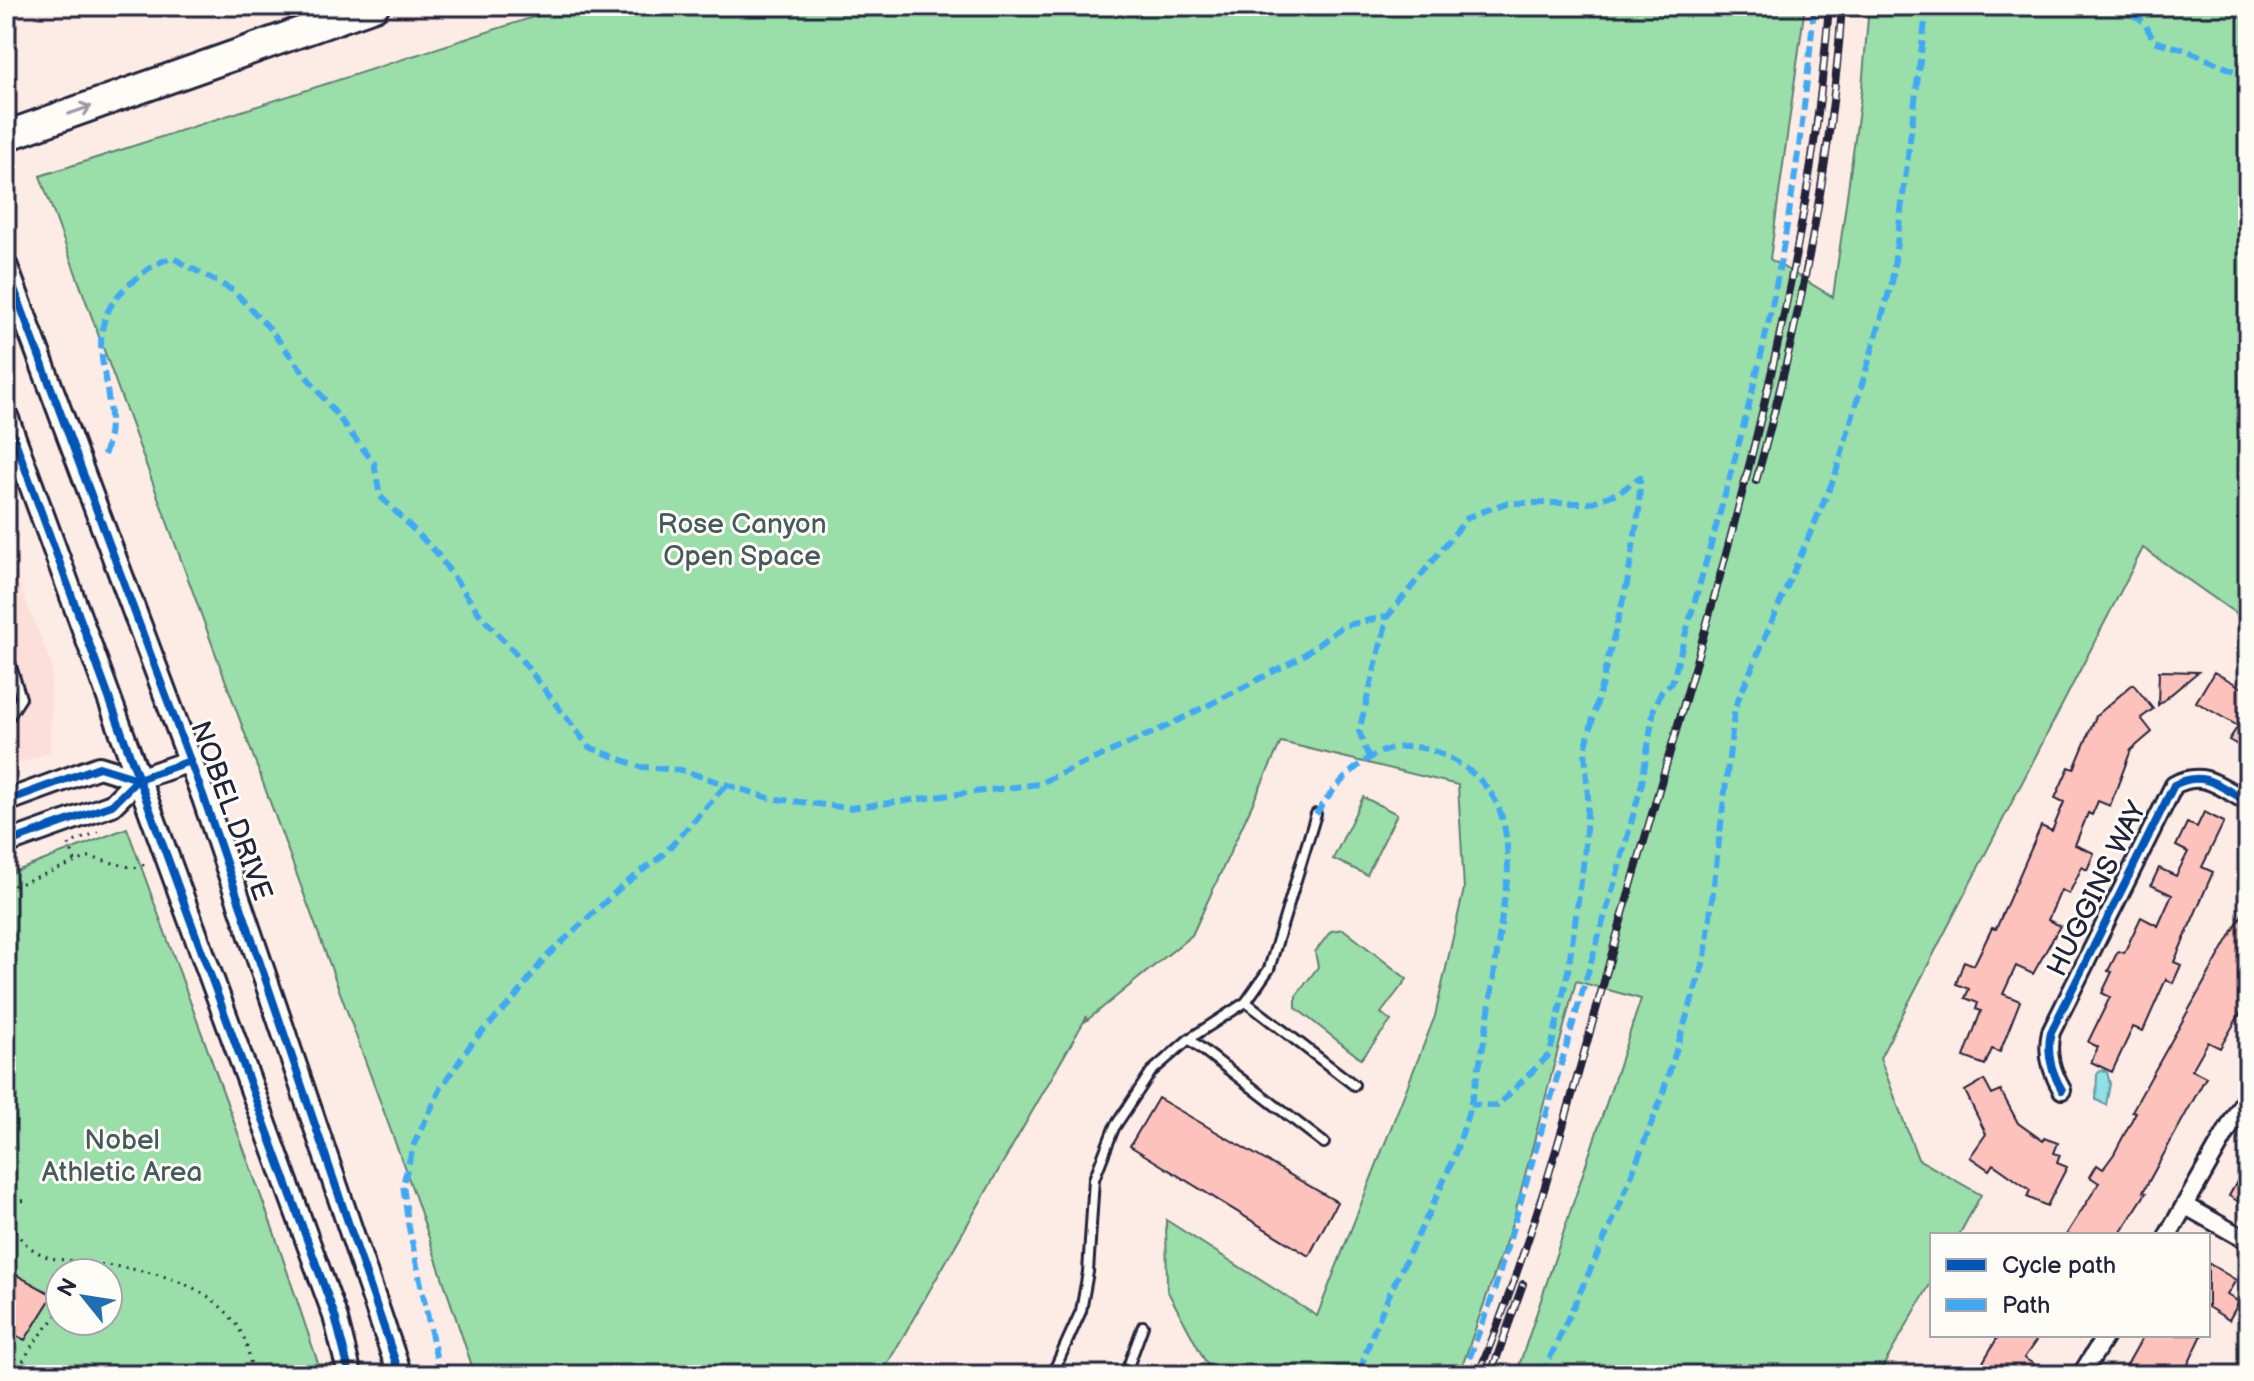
<svg xmlns="http://www.w3.org/2000/svg" width="2254" height="1381" font-family="'Balsamiq Sans',sans-serif">
	<style>
		.built { fill: #fddfd9 }
		.green { fill: #9adeaa; stroke: #5e8072; stroke-width: 2; fill-rule: evenodd }
		.water { fill: #8fe1e6; stroke: #6395a2; stroke-width: 2 }
		.building { fill: #fec2bc; stroke: #22223b; stroke-width: 2 }
		.lines { fill: none; stroke-linecap: round; stroke-linejoin: round }
		.service-casing { stroke: #22223b; stroke-width: 14 }
		.minor-casing { stroke: #22223b; stroke-width: 22 }
		.tertiary-casing { stroke: #22223b; stroke-width: 26 }
		.secondary-casing { stroke: #22223b; stroke-width: 28 }
		.motorway-casing { stroke: #22223b; stroke-width: 34 }
		.path { stroke: #22223b; stroke-width: 3; stroke-dasharray: 2 6; stroke-linecap: butt }
		.service { stroke: #fdfcf7; stroke-width: 8 }
		.minor { stroke: #fdfcf7; stroke-width: 16 }
		.tertiary { stroke: #fdfcf7; stroke-width: 20 }
		.secondary { stroke: #fdfcf7; stroke-width: 22 }
		.motorway { stroke: #fdfcf7; stroke-width: 28 }
		.rail-casing { stroke: #22223b; stroke-width: 8 }
		.rail { stroke: #fdfcf7; stroke-width: 5; stroke-dasharray: 15; stroke-linecap: butt }
		.quiet { stroke: #3fa9f5; stroke-width: 6; stroke-dasharray: 12 6; stroke-linecap: butt }
		.cycleway-casing { stroke: #fdfcf7; stroke-width: 13 }
		.cycleway { stroke: #0057b8; stroke-width: 8 }
		.oneway { stroke: #9a9aa2 }
		.labels { text-anchor: middle; dominant-baseline: central; stroke-width: 6; stroke-linejoin: round; paint-order: stroke }
		.park-label { font-size: 28px; fill: #465a5c; stroke: #fdfcf7 }
		.street-label { font-size: 28px; fill: #22223b; stroke: #fdfcf7 }
	</style>
	<rect width="100%" height="100%" fill="#fdebe5"/>
	<filter id="ink" filterUnits="userSpaceOnUse"><feTurbulence type="fractalNoise" baseFrequency=".0125" numOctaves="2"/><feDisplacementMap in="SourceGraphic" scale="16" xChannelSelector="R" yChannelSelector="G"/><feConvolveMatrix kernelMatrix="1 2 1 2 8 2 1 2 1" color-interpolation-filters="sRGB"/></filter>
	<g filter="url(#ink)">
		<path class="built" d="M6 551 52 666 50 752 6 768Z"/>
		<path class="green" d="M568 6H1805L1770 259 1833 297 1862 88 1869 6H2248V622L2143 548 1880 1058 1918 1159 1981 1195 1959 1235H1932V1281L1878 1375H1516L1641 999 1576 981 1513 1221 1459 1375 1211 1372 1167 1290 1166 1220 1317 1316 1435 1016 1464 889 1458 785 1281 742 1192 935 1086 1021 1087 1016 881 1375H475L416 1199 40 176Z
			M1363 797 1397 814 1367 875 1333 859Z
			M127 828 274 1232 322 1375H6V875ZM60 1273H108V1321H60Z
			M1343 929 1407 979 1381 1013 1391 1021 1361 1059 1296 1008V996L1318 967 1315 952 1331 931Z"/>
		<path class="water" d="M2101 1070 2107 1072 2110 1084 2106 1105 2096 1100 2097 1074Z"/>
		<path class="building" d="M2159 671 2198 672 2158 705Z
			M2214 672 2248 691V751L2229 740 2238 726 2196 702Z
			M2133 684 2153 709 2141 718 2152 732 2131 750 2110 806 2098 801 2092 815 2088 813 2075 845 2094 853 2087 870 2082 867 2069 894 2061 890 2048 920 2060 926 2033 974 2016 966 2003 994 2020 1001 2000 1052 1992 1049 1985 1065 1964 1057 1981 1011 1976 1009 1978 1003 1965 998 1969 989 1956 984 1964 961 1974 965 1992 928 1996 929 2041 826 2052 831 2064 802 2055 798 2069 767 2074 769 2096 716Z
			M2204 812 2224 822 2202 867 2213 872 2174 962 2181 965 2173 983 2166 979 2143 1031 2133 1027 2112 1072 2091 1062 2098 1047 2088 1042 2110 997 2102 993 2112 972 2108 971 2118 951 2124 953 2141 917 2158 926 2172 895 2151 885 2159 868 2176 876 2188 852 2176 846 2187 823 2197 827Z
			M2248 904V1000L2220 1048 2208 1042 2192 1070 2206 1077 2143 1192 2146 1193 2119 1235H2066L2099 1183 2090 1177 2097 1165 2103 1169 2114 1154 2136 1112 2132 1111Z
			M1984 1080 1992 1095 2001 1091 2018 1123 2043 1141 2044 1138 2058 1143 2054 1153 2060 1155 2057 1163 2067 1167 2047 1206 2027 1197 2030 1190 1993 1164 1989 1170 1970 1157 1986 1134 1965 1091Z
			M1158 1098 1337 1202 1309 1256 1130 1146Z
			M2248 1162V1207L2229 1196Z
			M2208 1263 2236 1280 2227 1295 2239 1302 2229 1320 2208 1307Z
			M6 1269 53 1295 25 1340 6 1331Z
			M1999 1335H2040L2024 1358 2037 1366 2031 1375H2005L1983 1362Z
			M2144 1335H2202L2183 1375H2121Z"/>
		<g class="lines">
			<g class="service-casing">
				<path id="service" d="M6 650 21 698 6 721
					M1246 1002 1354 1085
					M1189 1039 1324 1143
					M1052 1375 1081 1311 1088 1272 1094 1179 1114 1128 1151 1072 1189 1039 1246 1002 1269 969 1316 814
					M1125 1375 1143 1326"/>
			</g>
			<g class="minor-casing">
				<path id="minor" d="M2062 1090C2051 1071 2046 1053 2051 1032L2174 785C2205 769 2220 787 2248 802
					M2186 1206 2248 1241
					M2168 1235 2248 1094
					M2081 1375 2106 1335"/>
			</g>
			<g class="tertiary-casing">
				<path id="tertiary" d="M6 801 99 767 138 779
					M6 843 112 805 138 779 190 761"/>
			</g>
			<g class="secondary-casing">
				<path id="secondary" d="M6 267 204 798 400 1375
					M6 416 335 1316 350 1375"/>
			</g>
			<g class="motorway-casing">
				<path id="motorway" d="M6 136 374 6"/>
			</g>
			<path class="path" d="M75 861 69 844 98 832
				M6 889 89 857 134 868 149 863
				M6 1202 30 1200
				M6 1209C14 1234 24 1248 50 1258 117 1268 209 1267 244 1338 249 1349 250 1364 253 1375
				M73 1273 74 1262
				M6 1366 16 1371
				M15 1375 33 1344 60 1312"/>
			<use href="#service" class="service"/>
			<use href="#minor" class="minor"/>
			<use href="#tertiary" class="tertiary"/>
			<use href="#secondary" class="secondary"/>
			<use href="#motorway" class="motorway"/>
			<g class="rail-casing">
				<path id="rail" d="M1756 481C1799 326 1831 167 1842 6
					M1492 1371 1523 1284
					M1478 1375C1545 1213 1586 1040 1635 872 1717 589 1807 302 1829 6"/>
			</g>
			<use href="#rail" class="rail"/>
			<path class="quiet" d="M2117 6 2144 22 2154 41 2186 50 2248 77
				M104 455C128 392 68 335 131 283 145 271 155 262 173 258L234 291 269 328 374 463 380 496 436 552 481 616 520 658 589 747 641 767 681 770 769 798 849 808 1038 784 1161 729 1242 688 1301 657 1343 626 1388 616
				M1369 758 1359 731 1388 616 1468 517 1506 503H1590L1620 492 1640 477 1639 510 1627 584 1585 750 1588 798 1584 860 1568 971 1550 1054 1497 1106 1471 1104
				M1316 814C1349 765 1392 725 1453 760 1501 787 1508 822 1508 874 1494 964 1487 1066 1456 1151 1427 1227 1381 1296 1359 1375
				M440 1375 408 1223 403 1184 414 1144 441 1088 474 1040 513 1000 545 958 621 887 663 855 727 784
				M1463 1375 1493 1295 1617 874 1642 783 1654 708 1662 691 1672 683C1700 580 1732 476 1757 372 1786 252 1804 129 1814 6
				M1542 1375 1619 1207 1661 1099 1705 958 1735 707 1835 476 1892 282 1927 6"/>
			<g class="cycleway-casing">
				<path id="cycleway" d="M6 267 204 798 400 1375
					M6 416 335 1316 350 1375
					M6 801 99 767 138 779
					M6 843 112 805 138 779 190 761
					M2062 1090C2051 1071 2046 1053 2051 1032L2174 785C2205 769 2220 787 2248 802"/>
			</g>
			<use href="#cycleway" class="cycleway"/>
		</g>
		<defs><path id="oneway-shaft" d="M-6 0H5M1.5-3L5.5 0L1.5 3" fill="none" stroke-width="1.6" stroke-linecap="round" stroke-linejoin="round" transform="scale(2)"/></defs>
		<use class="oneway" href="#oneway-shaft" transform="translate(80 110) rotate(-19)"/>
	</g>
	<g class="labels">
		<g class="park-label">
			<text x="742" y="524">Rose Canyon<tspan x="742" dy="32">Open Space</tspan></text>
			<text x="122" y="1140">Nobel<tspan x="122" dy="32">Athletic Area</tspan></text>
		</g>
		<g class="street-label">
			<text transform="translate(231 811) rotate(70)">NOBEL DRIVE</text>
			<text transform="translate(2097 889) rotate(-64)">HUGGINS WAY</text>
		</g>
	</g>
	<rect width="2254" height="1381" fill="none" stroke="#fdfcf7" stroke-width="32"/>
	<rect x="16" y="16" width="2222" height="1349" fill="none" stroke="#22223b" stroke-width="3" filter="url(#ink)"/>
	<rect x="1930" y="1233" width="280" height="104" fill="#fdfcf7" stroke="#a5a5ac" stroke-width="2"/>
	<rect x="1946" y="1259" width="40" height="12" fill="#0057b8" stroke="#a5a5ac" stroke-width="2"/>
	<text x="2002" y="1273" font-size="24" fill="#22223b">Cycle path</text>
	<rect x="1946" y="1299" width="40" height="12" fill="#3fa9f5" stroke="#a5a5ac" stroke-width="2"/>
	<text x="2002" y="1313" font-size="24" fill="#22223b">Path</text>
	<g transform="translate(84 1297) rotate(300)"><circle r="38" fill="#fdfcf7" stroke="#a5a5ac" stroke-width="2"/>
	<path d="M0-6L14 30L0 20L-14 30Z" fill="#1f6fb2"/>
	<text y="-12" font-size="22" font-weight="bold" text-anchor="middle" fill="#22223b">N</text>
	</g>
</svg>
